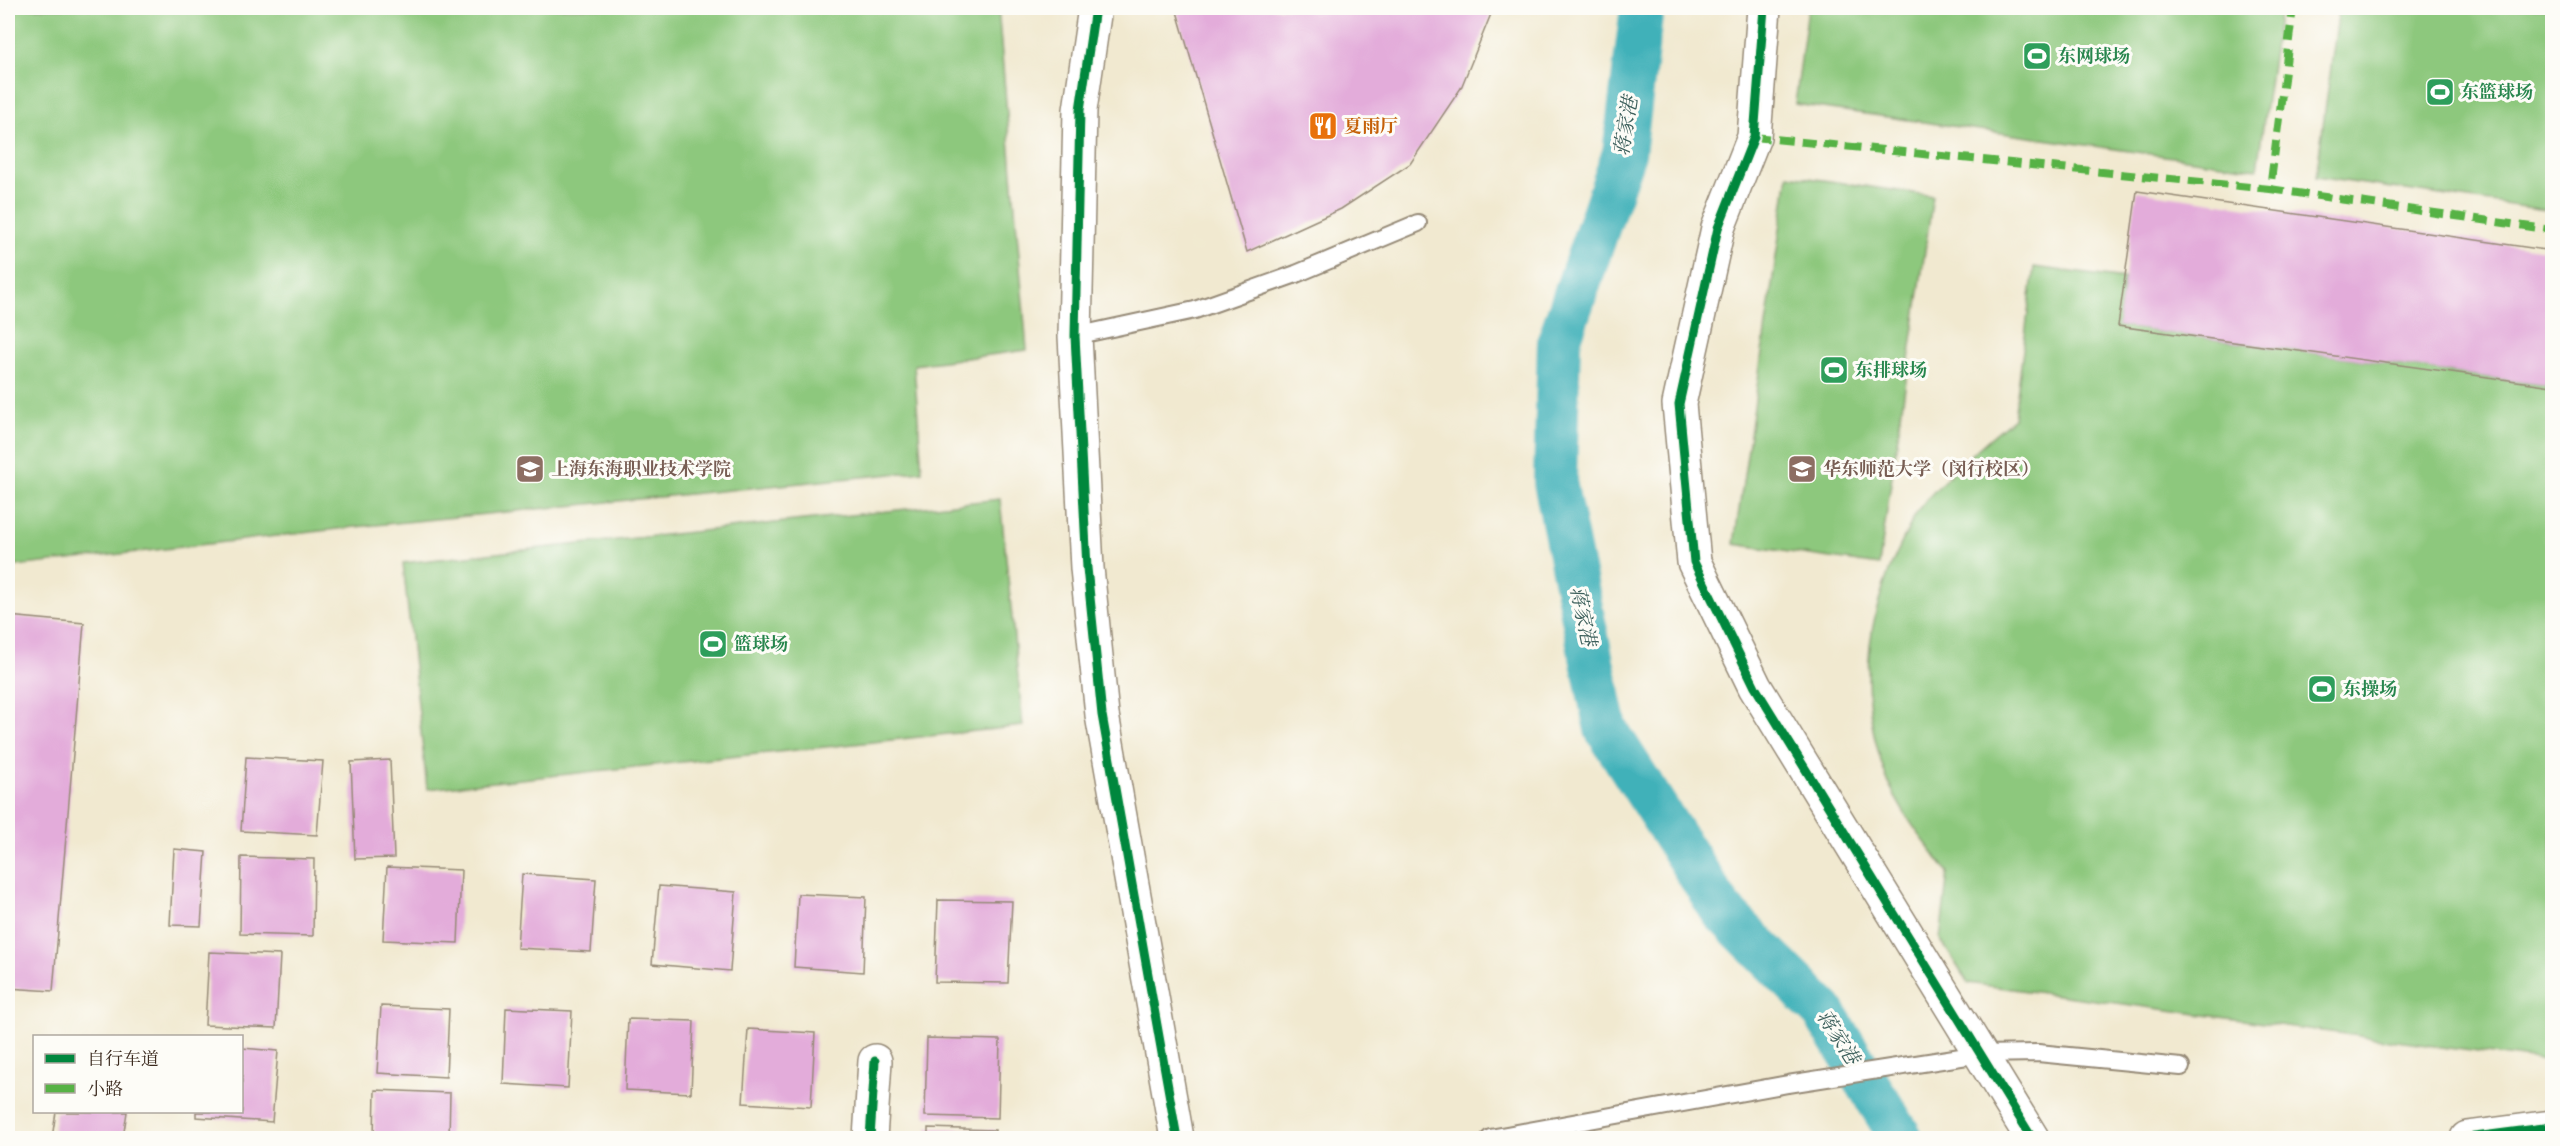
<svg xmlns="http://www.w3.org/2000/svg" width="2560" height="1146" font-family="Cardo,'Noto Serif SC',serif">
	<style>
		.green { fill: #8dc87d; stroke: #64794e; stroke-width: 1.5 }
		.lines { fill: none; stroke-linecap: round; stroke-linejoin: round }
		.canal { stroke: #41b1b9; stroke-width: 44 }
		.building { fill: #e3acda }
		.service-casing { stroke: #968a77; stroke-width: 20 }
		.minor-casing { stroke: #968a77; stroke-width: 36 }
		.service { stroke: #fff; stroke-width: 16 }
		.minor { stroke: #fff; stroke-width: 33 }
		.quiet { stroke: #57b245; stroke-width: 8; stroke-dasharray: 15 8; stroke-linecap: butt }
		.cycleway-casing { stroke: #fdfcf7; stroke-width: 13 }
		.cycleway { stroke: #00873e; stroke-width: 9 }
		.labels { text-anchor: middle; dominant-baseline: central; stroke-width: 6; stroke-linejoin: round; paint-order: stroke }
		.leisure-label { font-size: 18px; font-weight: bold; fill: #27864d; stroke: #fdfcf7; text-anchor: start }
		.food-label { font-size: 18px; font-weight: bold; fill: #c56008; stroke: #fdfcf7; text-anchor: start }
		.education-label { font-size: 18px; font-weight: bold; fill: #785e54; stroke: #fdfcf7; text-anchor: start }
		.water-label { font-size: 20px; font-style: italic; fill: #3d605c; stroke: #fdfcf7 }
	</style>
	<rect width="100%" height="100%" fill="#fdfcf7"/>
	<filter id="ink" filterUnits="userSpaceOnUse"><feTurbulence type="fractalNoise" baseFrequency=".0167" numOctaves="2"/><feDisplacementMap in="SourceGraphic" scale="12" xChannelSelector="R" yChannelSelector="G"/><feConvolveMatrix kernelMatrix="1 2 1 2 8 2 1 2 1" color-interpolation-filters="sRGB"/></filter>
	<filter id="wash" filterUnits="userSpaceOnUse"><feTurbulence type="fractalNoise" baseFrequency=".008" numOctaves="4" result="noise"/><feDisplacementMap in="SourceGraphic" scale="24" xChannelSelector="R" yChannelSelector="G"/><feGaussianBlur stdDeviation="1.35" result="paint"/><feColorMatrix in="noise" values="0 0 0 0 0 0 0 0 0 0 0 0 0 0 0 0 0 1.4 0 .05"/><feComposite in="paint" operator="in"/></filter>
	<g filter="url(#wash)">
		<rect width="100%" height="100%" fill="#f1e9d0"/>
		<path class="green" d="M8 8H998L1027 350 914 365 922 471 355 527 8 567Z
			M1808 8H2280L2257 169 1795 104Z
			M2339 8H2552V211L2316 177Z
			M1788 175 1933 196 1879 565 1734 544Z
			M2034 267 2124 279 2119 326 2552 386V1062L1968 983 1940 939 1948 872C1926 844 1898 810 1886 776 1857 696 1864 618 1902 542 1908 531 1913 516 1921 506 1949 473 1981 445 2014 418Z
			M1000 499 1023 726 427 789 403 563Z"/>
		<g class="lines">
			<path class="canal" d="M1642 8 1624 153 1559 341 1555 482 1606 729 1722 911 1823 1011 1901 1138"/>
		</g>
		<g id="blocks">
			<path class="building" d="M1176 8H1484L1491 14 1461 88 1410 164 1341 209 1247 252Z
				M2137 191 2552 251V386L2118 326Z
				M8 616 84 623 53 991 8 988Z
				M246 757 323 761 317 835 241 831Z
				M390 760 394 858 355 859 351 762Z
				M174 849 206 852 201 926 170 925Z
				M241 857 314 859 313 936 240 934Z
				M387 867 461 870 458 943 383 940Z
				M522 874 596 879 591 952 517 948Z
				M659 886 736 892 730 971 652 964Z
				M798 894 866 897 863 972 794 967Z
				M938 900 1012 901 1008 983 935 982Z
				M209 952 280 955 276 1028 205 1025Z
				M381 1006 449 1009 446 1077 377 1073Z
				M506 1008 572 1011 568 1088 503 1084Z
				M628 1019 694 1021 691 1093 625 1090Z
				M748 1029 815 1033 811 1107 743 1103Z
				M927 1038 1000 1040 998 1118 925 1116Z
				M242 1048 278 1051 272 1122 196 1117V1112H242Z
				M375 1090 450 1093 449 1138H374Z
				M56 1112H127L123 1138H52Z
				M928 1128 995 1130V1138H928Z"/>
		</g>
	</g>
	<g filter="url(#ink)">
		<use href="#blocks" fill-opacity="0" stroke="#968a77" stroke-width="1.5"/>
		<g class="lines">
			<g class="service-casing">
				<path id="service" d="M1075 336 1195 310 1296 274 1418 223
					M1490 1138 1788 1084 1980 1054 2038 1053 2181 1067"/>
			</g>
			<g class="minor-casing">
				<path id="minor" d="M1095 8 1080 110 1075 336 1087 568 1102 715 1177 1138
					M1764 8 1754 137 1718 228 1679 404 1694 562 1755 687 2032 1138
					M870 1138 875 1061
					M2467 1138 2552 1127"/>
			</g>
			<use href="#service" class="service"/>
			<use href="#minor" class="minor"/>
			<path class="quiet" d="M1754 137 2270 189 2293 8
				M2270 189 2552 230"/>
			<g class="cycleway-casing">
				<path id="cycleway" d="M1095 8 1080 110 1075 336 1087 568 1102 715 1177 1138
					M1764 8 1754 137 1718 228 1679 404 1694 562 1755 687 2032 1138
					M870 1138 875 1061
					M2467 1138 2552 1127"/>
			</g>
			<use href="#cycleway" class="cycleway"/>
		</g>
	</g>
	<defs>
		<g id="stadium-square" transform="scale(1.5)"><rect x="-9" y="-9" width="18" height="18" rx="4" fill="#2e9e5b" stroke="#fdfcf7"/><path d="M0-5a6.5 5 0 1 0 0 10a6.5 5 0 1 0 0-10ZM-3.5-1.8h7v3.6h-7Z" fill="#fff"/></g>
		<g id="restaurant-square" transform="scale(1.5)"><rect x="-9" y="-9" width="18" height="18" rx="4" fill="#e8710a" stroke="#fdfcf7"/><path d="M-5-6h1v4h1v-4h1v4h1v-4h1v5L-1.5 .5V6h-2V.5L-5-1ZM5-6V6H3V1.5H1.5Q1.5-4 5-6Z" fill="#fff"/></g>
		<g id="university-square" transform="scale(1.5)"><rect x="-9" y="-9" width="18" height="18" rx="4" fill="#8d6e63" stroke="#fdfcf7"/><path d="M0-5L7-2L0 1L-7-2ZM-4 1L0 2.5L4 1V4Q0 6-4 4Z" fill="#fff"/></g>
	</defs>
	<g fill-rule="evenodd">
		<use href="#stadium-square" x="2037" y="56"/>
		<use href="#stadium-square" x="2440" y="92"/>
		<use href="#restaurant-square" x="1323" y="126"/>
		<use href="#stadium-square" x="1834" y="370"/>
		<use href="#university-square" x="530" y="469"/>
		<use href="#university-square" x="1802" y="469"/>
		<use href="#stadium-square" x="713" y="644"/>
		<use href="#stadium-square" x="2322" y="689"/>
	</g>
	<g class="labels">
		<g class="leisure-label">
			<text x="2058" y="56">东网球场</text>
			<text x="2461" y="92">东篮球场</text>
			<text x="1855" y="370">东排球场</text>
			<text x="734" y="644">篮球场</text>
			<text x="2343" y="689">东操场</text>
		</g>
		<g class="food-label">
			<text x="1344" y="126">夏雨厅</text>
		</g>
		<g class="education-label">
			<text x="551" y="469">上海东海职业技术学院</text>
			<text x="1823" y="469">华东师范大学（闵行校区）</text>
		</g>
		<g class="water-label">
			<text transform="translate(1626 126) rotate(-81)">蒋家港</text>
			<text transform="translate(1583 616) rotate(78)">蒋家港</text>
			<text transform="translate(1838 1037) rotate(57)">蒋家港</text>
		</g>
	</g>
	<rect width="2560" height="1146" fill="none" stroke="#fdfcf7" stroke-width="30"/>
	<rect x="33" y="1035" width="210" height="78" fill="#fdfcf7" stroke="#afa8a0" stroke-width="1.5"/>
	<rect x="45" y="1054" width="30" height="9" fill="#00873e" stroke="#afa8a0" stroke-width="1.5"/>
	<text x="87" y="1065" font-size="18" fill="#3b2a1e">自行车道</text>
	<rect x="45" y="1084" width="30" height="9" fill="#57b245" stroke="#afa8a0" stroke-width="1.5"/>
	<text x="87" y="1095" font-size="18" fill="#3b2a1e">小路</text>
</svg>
